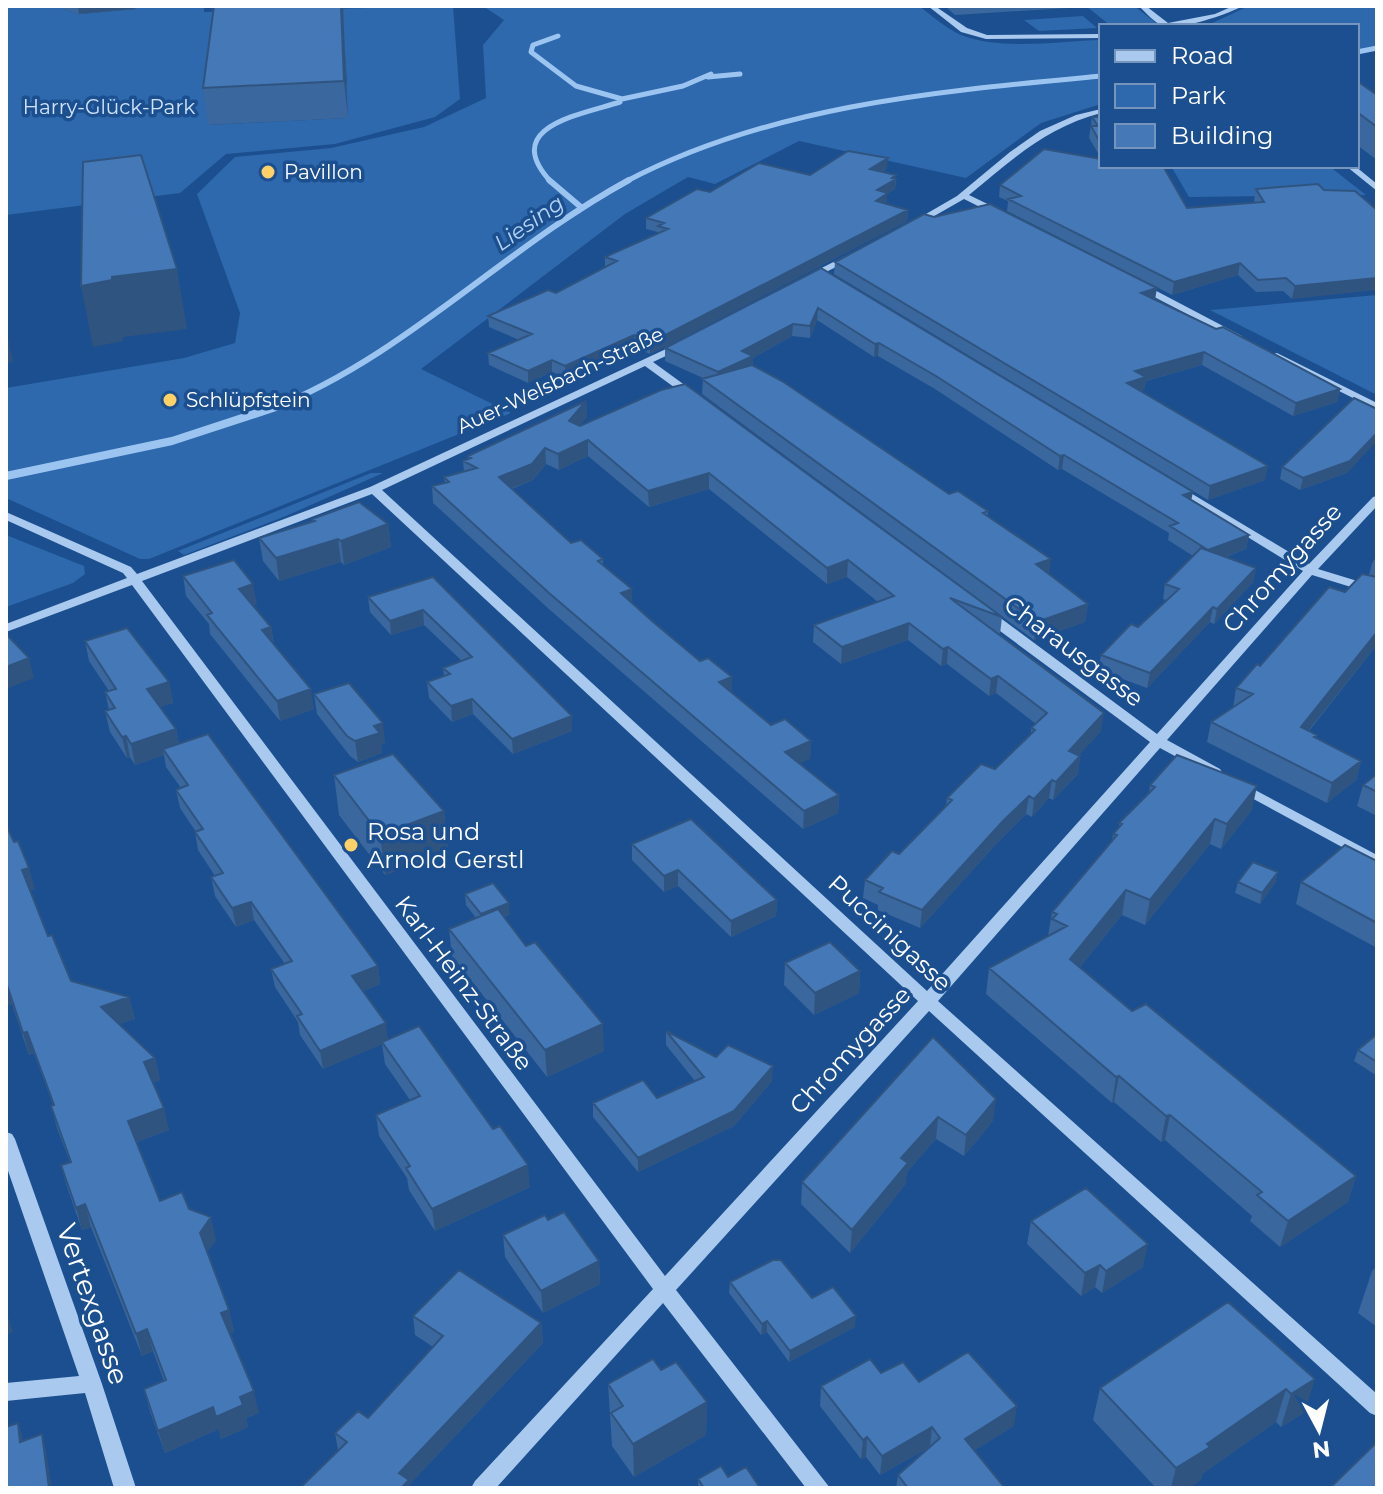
<svg xmlns="http://www.w3.org/2000/svg" width="1383" height="1494" font-family="Montserrat,sans-serif">
	<style>
		.green { fill: #2e69ad; fill-rule: evenodd }
		.lines { fill: none; stroke-linecap: round; stroke-linejoin: round }
		.stream-far2 { stroke: #9cc4f0; stroke-width: 5 }
		.stream-far1 { stroke: #9cc4f0; stroke-width: 6 }
		.stream { stroke: #9cc4f0; stroke-width: 8 }
		.minor { fill: #a9c9ee; fill-rule: evenodd }
		.wall { fill: #3a679d }
		.shaded-wall { fill: #305480 }
		.building { fill: #4478b7; stroke: #305480; stroke-width: 2 }
		.poi-dot { fill: #ffd166; stroke: #1b4f8f; stroke-width: 3 }
		.labels { text-anchor: middle; dominant-baseline: central; stroke-width: 7; stroke-linejoin: round; paint-order: stroke }
		.far-park-label { font-size: 20px; fill: #cfe3fa; stroke: #1b4f8f }
		.far-poi-label { font-size: 20px; fill: #fff; stroke: #1b4f8f; text-anchor: start }
		.far-street-label { font-size: 20px; fill: #fff; stroke: #1b4f8f }
		.far-water-label { font-size: 22px; font-style: italic; fill: #b5d3f5; stroke: #1b4f8f }
		.street-label { font-size: 24px; fill: #fff; stroke: #1b4f8f }
		.poi-label { font-size: 24px; fill: #fff; stroke: #1b4f8f; text-anchor: start }
		.near-street-label { font-size: 28px; fill: #fff; stroke: #1b4f8f }
	</style>
	<rect width="100%" height="100%" fill="#1b4f8f"/>
	<path class="green" d="M6 6H64L63 9 79 14 135 9 136 6H204V12L453 6 460 99 435 117 335 144 226 154 180 193 6 215ZM344 39 347 84 332 93H347V118L209 125Z
		M483 6H919C932 16 946 28 961 35 1003 51 1058 41 1101 40V104L1041 123 966 178 799 141 715 184 688 177 625 214 421 369 511 413 149 559H140L6 498V388L184 358 235 343 240 313 197 194 235 157 331 148 424 127 486 98 483 45 504 20Z
		M1086 6H1134L1160 26H1111Z
		M1249 6H1377V46L1357 51V26H1192L1210 24Z
		M1083 16 1097 28 1039 31 1024 20Z
		M1171 166H1329L1366 195 1189 197Z
		M1377 295V395L1210 310Z
		M371 473H383L286 516 184 555 178 551Z
		M6 535 84 566 85 574 73 583 6 607Z"/>
	<g class="lines">
		<path class="stream-far2" d="M558 36 533 45 531 52 576 86 622 99
			M1357 52 1377 48
			M708 77 740 74
			M622 99 683 86 711 74
			M551 182C500 127 579 115 620 102
			M625 182C771 105 940 91 1101 76"/>
		<path class="stream-far1" d="M549 180 582 208
			M271 409C404 357 504 248 629 180"/>
		<path class="stream" d="M6 476 172 441 276 407"/>
		<path class="minor" d="M928 6H935L967 28 987 35 1101 34V38L986 39 961 32Z
			M1139 6H1146L1168 23 1215 14 1233 6H1242C1230 14 1177 31 1163 26 1155 23 1145 12 1139 6Z
			M1101 109V113C1045 128 1013 159 969 195L1002 211V215H996L964 199 915 227 907 225 957 196 1010 152 1040 131 1076 115Z
			M1346 166H1355L1377 184V191Z
			M851 253 856 256 854 258 812 279 804 277Z
			M1139 285H1145L1242 336 1233 338 1139 289Z
			M681 342 686 345 685 347 653 362 697 394V398H689L645 366 382 490 927 991 1150 742 981 617 980 614 981 611H991L1157 734 1303 571 1171 490V486H1179L1309 564 1373 497 1377 496V506L1318 569 1377 587V595L1312 575 1167 740 1220 769 1222 772 1220 775H1210L1160 748 938 1001 1377 1394V1416L1370 1413 929 1011 676 1290 830 1488H806L663 1303 496 1488H471L475 1481 653 1289 132 585 6 632V624L127 578 123 573 6 520V512L131 567 137 574 370 487ZM372 494 918 1001 665 1276 142 581Z
			M1277 353 1377 403V410L1273 358V354Z
			M1240 782 1377 855V866L1235 789 1233 786 1235 783Z
			M6 1132 12 1134 15 1139 102 1384 136 1488H114L85 1393 6 1401V1383L79 1376 6 1165Z"/>
	</g>
	<path class="wall" d="M53 6H136L135 9 79 14Z
		M214 6H367V7L343 8 348 118 208 125 203 88Z
		M945 6H1085V7L955 15Z
		M1357 81 1377 95V160L1357 145Z
		M1092 117H1101V158L1089 138Z
		M887 168 882 172 896 179 895 189 887 194 886 204 908 210 907 221 650 354 634 347 566 378 552 372 528 383 489 365 488 353 519 340 489 327 488 316 556 293 605 267V257L658 233V232L646 229V218L710 192 810 175Z
		M1318 184 1292 299 1283 291 1256 292 1238 275 1172 295 1007 211 1008 201 999 197 1000 185 1187 208 1255 202 1254 201 1256 189Z
		M835 262 1155 299 1340 389 1337 402 1293 416 1202 365 1146 381 1144 390 1141 391 1265 480 1208 500 834 274Z
		M821 268 1249 535 1246 549 1226 557 1256 568 1253 582 1214 624 1210 622 1147 688 1098 670 1101 655 1138 627 1166 600 1163 599 1165 584 1193 556 1168 540 1169 533 1062 469 1058 470 935 389 878 356 874 357 817 320 810 338 792 336 753 358V365L949 494 988 511V516L1049 575 1088 604 1085 622 1034 640 702 394 703 378 665 361V348Z
		M661 390 1002 617 1000 634 996 632 1101 731 1079 755 1080 756 1078 774 1053 800 1049 798 1032 817 1026 814 1000 840 920 928 878 910V905L863 898 865 880 899 854 946 806 947 798 995 769 1031 734V728L1036 724 996 693 989 696 947 664 941 666 908 640 841 664 813 642 814 625 878 602 847 577 827 584 709 489 649 507 588 456 559 470 546 464 533 480 512 489 571 543 603 559V565L632 589V603L732 693 771 725 811 741 810 759 799 763 839 795 838 813 803 829 550 610 433 503 432 486 445 483 444 477 464 472 463 461 468 459V456L586 401 587 417 579 426Z
		M1282 467 1347 473 1300 490 1280 479Z
		M312 519 388 524 391 547 344 565 341 562 279 581 263 561 259 538 312 521Z
		M1377 556V645L1309 731 1317 735 1316 738 1361 761 1356 780 1327 803 1207 742 1211 722 1233 708 1236 688 1260 666 1345 592 1369 575 1372 563Z
		M183 576 257 604 253 605 271 627 274 644 314 709 280 721 210 634 209 624 186 596Z
		M433 577 572 716V731L513 754 473 714 452 722 429 698 427 682 444 676 443 668 462 661 424 625 391 635 370 612 368 597Z
		M85 641 169 682 173 703 159 707 176 729 179 744 378 966 380 984 363 991 388 1039 530 1187 435 1231 409 1190 407 1178 379 1136 376 1115 410 1100 385 1064 382 1044 323 1069 300 1035 298 1022 275 987 271 969 285 964 254 920 236 927 215 896 211 877 215 876 198 850 195 832H196L180 808 176 790 181 788 166 767 164 755 135 765 130 757 127 758 110 732 105 711 109 710 105 692 109 691 89 661Z
		M314 694 385 743 381 745 382 753 358 762 350 756 317 714Z
		M1377 774V816L1357 806 1363 785Z
		M334 775 444 811 448 852 385 875 339 815Z
		M1150 785 1252 810 1221 849 1210 844 1145 925 1122 915 1080 967 1132 1011 1356 1176 1348 1202 1280 1247 1250 1221 1252 1216 1165 1140 1161 1142 1114 1102 1112 1103 986 994 989 968 1048 936 1052 912 1112 842 1113 834 1119 828V823L1149 793Z
		M6 825 35 889 30 890 48 936 71 981 129 997 135 1019 119 1024 155 1058 160 1080 153 1083 169 1130 137 1142 160 1201 189 1209 216 1240 207 1252 229 1310 234 1332 230 1333 259 1413 246 1418 248 1427 221 1439 219 1429 165 1453 150 1412 144 1389 164 1381 153 1351 142 1356 91 1227 82 1230 67 1187 61 1165 70 1162 57 1128 51 1106 53 1105 34 1053 29 1055 12 1004 6 1006Z
		M632 844 777 900 776 916 731 937 678 886 664 892 632 860Z
		M1377 861V948L1296 904 1301 882Z
		M1278 872 1275 883 1260 904 1235 893 1238 882Z
		M465 894 510 914 504 917 604 1051 547 1077 452 956 449 929 476 918 466 905Z
		M785 963 860 971 859 993 814 1015 784 985Z
		M666 1031 716 1057 772 1081 734 1126 638 1172 593 1117V1103L657 1098 695 1081 666 1045Z
		M1377 1034V1076L1354 1061 1358 1050Z
		M933 1037 993 1121 964 1156 936 1139 907 1172 905 1185 850 1253 801 1204 802 1182Z
		M548 1220 599 1261 600 1284 543 1313 505 1257 503 1235Z
		M1031 1221 1143 1267 1102 1293 1095 1287 1081 1296 1027 1244Z
		M1377 1266V1327L1358 1313 1372 1271Z
		M730 1282 812 1298 855 1327 789 1362 767 1332 761 1335 729 1293Z
		M1228 1302 1305 1412 1281 1427 1276 1422 1202 1474 1201 1480 1188 1488H1156L1093 1420 1100 1388Z
		M413 1316 541 1323 543 1343 409 1485 410 1488H300L338 1450 335 1433 368 1418 433 1347 415 1335Z
		M661 1370 707 1402 706 1435 634 1477 612 1446 608 1384Z
		M881 1373 919 1382 1014 1426 975 1450 1005 1488H896L898 1475 930 1447 880 1475 866 1457 861 1459 820 1406 821 1386Z
		M728 1477 760 1488H698V1479Z"/>
	<path class="shaded-wall" d="M78 6H136L135 9 79 14Z
		M341 6H343V8L348 118 344 81Z
		M888 158 887 168 870 180V169Z
		M896 175 895 189 887 194V203L875 211 877 190Z
		M908 210 907 221 650 354V343Z
		M1240 263 1238 275 1172 295 1174 282Z
		M177 269 187 329 123 337V341L93 347 81 286 112 277Z
		M1377 278V290L1292 299 1295 286Z
		M1157 288 1155 300 1141 293Z
		M818 308 817 320 810 338V326Z
		M793 324 792 336 753 358V368L718 385V372L742 351Z
		M6 330 13 362 6 363Z
		M634 335V347L566 378 565 366Z
		M879 343 878 356 874 357 875 344Z
		M1204 352 1202 365 1146 381 1144 390 1125 397 1127 383 1135 371Z
		M552 360V372L528 383V371Z
		M1340 389 1337 402 1293 416 1296 403Z
		M586 401 587 417 570 437 569 421Z
		M1377 433V441L1347 473 1300 490 1303 478Z
		M588 440V456L559 470 558 454Z
		M545 448 546 464 533 480 500 493 499 477Z
		M1064 455 1062 469 1058 470 1060 456Z
		M1268 466 1265 480 1208 500 1210 486Z
		M709 473V489L649 507 648 491Z
		M1193 492 1190 506 1183 495Z
		M388 524 391 547 344 565 341 541Z
		M1249 535 1246 549 1206 564 1208 550Z
		M338 539 341 562 279 581 276 558Z
		M1051 559 1049 576 1036 564Z
		M848 560 847 577 827 584V568Z
		M1256 568 1253 582 1214 624 1217 609Z
		M253 584 257 604 242 608 239 589Z
		M632 589V606L621 593Z
		M1088 604 1085 622 1034 640 1037 622Z
		M1213 607 1210 622 1147 688 1150 673Z
		M423 610 424 625 391 635 390 621Z
		M909 623 908 640 841 664 842 647Z
		M271 627 274 647 262 630Z
		M1377 632V645L1296 746 1301 727Z
		M948 647 947 664 941 666 943 649Z
		M29 658 34 678 6 689V667Z
		M998 676 996 693 989 696 991 679Z
		M732 677V694L719 682Z
		M169 682 173 703 151 709 147 689Z
		M311 689 314 709 280 721 277 701Z
		M472 699 473 714 452 722 451 706Z
		M1104 713 1101 731 1067 769 1069 751Z
		M572 716V731L513 754 512 739Z
		M383 723 385 743 381 745 382 753 358 762 355 741 374 726Z
		M176 729 180 750 163 749 164 755 135 765 131 744Z
		M126 736 130 757 127 758 122 737Z
		M811 741 810 759 784 770 785 752Z
		M1080 756 1078 774 1053 800 1056 782Z
		M1361 761 1356 780 1327 803 1332 783Z
		M1052 780 1049 798 1032 817 1034 799Z
		M1257 786 1252 810 1221 849 1227 824Z
		M839 795 838 813 803 829 804 811Z
		M1029 796 1026 814 1000 840 920 928 922 910 1003 821Z
		M444 811 448 852 385 875 380 835Z
		M1215 819 1210 844 1145 925 1150 900Z
		M29 868 35 889 28 891 22 870Z
		M678 870V886L664 892V876Z
		M1278 872 1275 883 1260 904 1262 893Z
		M1126 890 1122 915 1066 984 1070 959Z
		M777 900 776 916 731 937V921Z
		M251 902 254 920 236 927 232 908Z
		M509 903 510 914 482 925 481 914Z
		M378 966 380 984 355 995 352 976Z
		M860 971 859 993 814 1015 815 993Z
		M6 982 12 1004 6 1006Z
		M129 997 135 1019 106 1028 101 1007Z
		M386 1023 388 1042 323 1069 320 1051Z
		M603 1024 604 1051 547 1077 545 1050Z
		M27 1032 34 1053 29 1055 23 1033Z
		M155 1058 160 1080 149 1084 144 1062Z
		M773 1066 772 1081 734 1126 638 1172V1158Z
		M1119 1076 1114 1102 1112 1103 1116 1077Z
		M996 1099 993 1121 964 1156 966 1135Z
		M164 1108 169 1130 134 1143 128 1121Z
		M1170 1115 1165 1140 1161 1142 1166 1116Z
		M938 1117 936 1139 907 1172 905 1185 850 1253 852 1230 901 1158Z
		M528 1165 530 1187 435 1231 432 1209Z
		M1356 1176 1348 1202 1280 1247 1288 1221Z
		M85 1204 91 1227 82 1230 76 1208Z
		M211 1217 216 1240 205 1255 200 1233Z
		M1148 1244 1143 1267 1102 1293 1106 1271Z
		M599 1261 600 1284 543 1313 541 1291Z
		M1100 1265 1095 1287 1081 1296 1085 1273Z
		M229 1310 234 1332 226 1335 221 1313Z
		M6 1311 13 1332 6 1335Z
		M856 1316 855 1327 789 1362 790 1351Z
		M767 1321V1332L761 1335 762 1324Z
		M541 1323 543 1343 409 1485 410 1488H401L399 1473Z
		M147 1329 153 1351 142 1356 136 1334Z
		M1315 1379 1305 1412 1281 1427 1291 1394Z
		M1286 1389 1276 1422 1202 1474 1201 1480 1188 1488H1171L1176 1468 1207 1444Z
		M254 1391 259 1413 246 1418 248 1427 221 1439 216 1417 240 1397Z
		M707 1402 706 1435 634 1477 633 1444Z
		M1017 1406 1014 1426 962 1458 965 1439Z
		M213 1407 219 1429 165 1453 158 1431Z
		M18 1423 22 1434 24 1453 20 1442Z
		M932 1427 930 1447 880 1475 882 1456Z
		M42 1434 45 1445 52 1488H49Z
		M867 1437 866 1457 861 1459 863 1440Z"/>
	<path class="building" d="M214 6H341L344 81 203 88Z
		M1357 81 1377 95V127L1357 112Z
		M1092 117H1101V144L1091 126H1098Z
		M1044 149 1101 159V166H1163L1187 208 1264 202 1256 189 1318 184 1324 190 1355 191 1377 210V278L1295 286 1286 278 1258 280 1240 263 1174 282 1008 199 1021 196 1000 185Z
		M848 151 888 158 870 169 896 175 892 178 896 179 877 190 888 193 876 201 908 210 650 343 634 335 565 366 552 360 528 371 488 353 532 334 488 316 548 290 556 293 617 261 605 257 668 229 658 226 664 223 646 218 697 189 710 192 759 163 810 175Z
		M141 155 177 269 112 277V280L81 286 83 162Z
		M990 204 1157 288 1141 293 1216 329 1223 327 1340 389 1296 403 1204 352 1135 371 1146 377 1127 383 1268 466 1210 486 835 262 924 214 934 217Z
		M821 268 1193 492 1183 495 1249 535 1208 550 1170 526 1178 523 1064 455 1060 456 936 376 879 343 875 344 818 308 810 326 793 324 742 351 753 356 718 372 665 348Z
		M752 365 782 381 949 494 958 491 988 511 983 513 1051 559 1036 564 1088 604 1037 622 702 379Z
		M685 384 1002 617 950 598 1104 713 1069 751 1080 756 1056 782 1052 780 1034 799 1029 796 1003 821 922 910 879 892 883 888 865 880 892 851 899 854 952 800 947 798 981 764 995 769 1035 730 1031 728 1047 713 998 676 991 679 948 647 943 649 909 623 842 647 814 625 894 596 848 560 827 568 709 473 648 491 588 440 558 454 545 448 532 464 499 477 571 543 581 540 603 559 598 561 632 589 621 593 652 621 700 661 708 658 732 677 719 682 771 725 785 719 811 741 785 752 839 795 804 811 549 593 432 486 449 482 444 477 477 468 463 461 471 458 468 456 586 401 569 421 580 426 661 390Z
		M1354 398 1377 409V433L1350 461 1303 478 1282 467Z
		M359 502 388 524 341 541 338 539 276 558 259 538 315 521 312 519Z
		M1201 548 1256 568 1217 609 1213 607 1150 673 1101 655 1131 624 1138 627 1179 589 1165 584Z
		M234 560 253 584 239 589 271 627 262 630 311 689 277 701 207 615 212 613 183 576Z
		M1362 574 1377 577V632L1301 727 1317 735 1314 737 1361 761 1332 783 1211 722 1253 694 1236 688 1257 664 1260 666 1329 587 1345 592Z
		M433 577 572 716 512 739 472 699 451 706 427 682 450 674 443 668 472 657 423 610 390 621 368 597Z
		M127 628 169 682 147 689 176 729 131 744 126 736 122 737 105 711 115 708 105 692 116 689 85 641Z
		M6 635H7L29 658 6 667Z
		M349 683 383 723 374 726 380 733 355 741 347 736 314 694Z
		M208 734 378 966 352 976 386 1023 320 1051 297 1016 302 1014 271 969 292 961 251 902 232 908 211 877 223 873 195 832 203 829 176 790 188 785 163 749Z
		M393 754 444 811 380 835 334 775Z
		M1177 755 1257 786 1227 824 1215 819 1150 900 1126 890 1070 959 1132 1011 1146 1004 1356 1176 1288 1221 1257 1195 1262 1192 1170 1115 1166 1116 1119 1076 1116 1077 989 968 1067 926 1052 919 1057 914 1052 912 1117 835 1113 834 1122 824 1119 823 1155 787 1150 785Z
		M1377 774V792L1363 785Z
		M691 819 777 900 731 921 678 870 664 876 632 844Z
		M6 825 14 842 18 841 29 868 22 870 48 936 52 935 71 981 129 997 101 1007 155 1058 144 1062 164 1108 128 1121 160 1201 182 1192 189 1209 211 1217 200 1233 229 1310 221 1313 254 1391 240 1397 243 1405 216 1417 213 1407 158 1431 144 1389 166 1380 147 1329 136 1334 85 1204 76 1208 61 1165 71 1162 51 1106 54 1105 27 1032 23 1033 6 982Z
		M1345 845 1377 861V923L1301 882Z
		M1253 862 1278 872 1262 893 1238 882Z
		M493 883 509 903 481 914 465 894Z
		M498 909 526 946 535 942 603 1024 545 1050 449 929Z
		M830 942 860 971 815 993 785 963Z
		M419 1026 493 1129 500 1126 528 1165 432 1209 406 1168 410 1166 376 1115 420 1096 382 1042Z
		M666 1031 716 1057 728 1045 773 1066 734 1111 638 1158 593 1103 643 1080 657 1098 704 1077Z
		M1377 1034V1062L1358 1050Z
		M933 1037 996 1099 966 1135 938 1117 901 1158 908 1163 852 1230 802 1182Z
		M1086 1188 1148 1244 1106 1271 1100 1265 1085 1273 1031 1221Z
		M564 1212 599 1261 541 1291 503 1235 545 1215 548 1220Z
		M773 1260H781L812 1298 833 1287 856 1316 790 1351 767 1321 762 1324 730 1282Z
		M459 1270 541 1323 399 1473 409 1480 401 1488H300L347 1442 335 1433 358 1411 368 1418 443 1336 413 1316Z
		M1228 1302 1315 1379 1291 1394 1286 1389 1207 1444 1210 1447 1176 1468 1100 1388Z
		M968 1352 1017 1406 965 1439 1005 1488H908L898 1475 940 1438 932 1427 882 1456 867 1437 863 1440 821 1386 870 1359 881 1373 903 1362 919 1382Z
		M653 1359 661 1370 676 1362 707 1402 633 1444 611 1413 623 1406 608 1384Z
		M18 1423 20 1442 42 1434 49 1488H6V1427Z
		M1377 1442V1488H1330Z
		M721 1466 728 1477 746 1467 760 1488H704L698 1479Z"/>
	<g class="poi-dot">
		<circle cx="268" cy="172" r="8"/>
		<circle cx="170" cy="400" r="8"/>
		<circle cx="351" cy="845" r="8"/>
	</g>
	<g class="labels">
		<g class="far-park-label">
			<text x="109" y="107">Harry-Glück-Park</text>
		</g>
		<g class="far-poi-label">
			<text x="284" y="172">Pavillon</text>
			<text x="186" y="400">Schlüpfstein</text>
		</g>
		<g class="far-street-label">
			<text transform="translate(560 380) rotate(-25)">Auer-Welsbach-Straße</text>
		</g>
		<g class="far-water-label">
			<text transform="translate(529 223) rotate(-35)">Liesing</text>
		</g>
		<g class="street-label">
			<text transform="translate(1282 568) rotate(-48)">Chromygasse</text>
			<text transform="translate(1074 651) rotate(37)">Charausgasse</text>
			<text transform="translate(890 933) rotate(43)">Puccinigasse</text>
			<text transform="translate(464 983) rotate(53)">Karl-Heinz-Straße</text>
			<text transform="translate(850 1050) rotate(-47)">Chromygasse</text>
		</g>
		<g class="poi-label">
			<text x="367" y="831">Rosa und<tspan x="367" dy="28">Arnold Gerstl</tspan></text>
		</g>
		<g class="near-street-label">
			<text transform="translate(93 1304) rotate(71)">Vertexgasse</text>
		</g>
	</g>
	<rect width="1383" height="1494" fill="none" stroke="#ffffff" stroke-width="16"/>
	<rect x="1099" y="24" width="260" height="144" fill="#1b4f8f" stroke="#7695bc" stroke-width="2"/>
	<rect x="1115" y="50" width="40" height="12" fill="#a9c9ee" stroke="#7695bc" stroke-width="2"/>
	<text x="1171" y="64" font-size="24" fill="#ffffff">Road</text>
	<rect x="1115" y="84" width="40" height="24" fill="#2e69ad" stroke="#7695bc" stroke-width="2"/>
	<text x="1171" y="104" font-size="24" fill="#ffffff">Park</text>
	<rect x="1115" y="124" width="40" height="24" fill="#4478b7" stroke="#7695bc" stroke-width="2"/>
	<text x="1171" y="144" font-size="24" fill="#ffffff">Building</text>
	<g transform="translate(1319 1430) rotate(173)" stroke="#1b4f8f" stroke-width="6" paint-order="stroke">
	<path d="M0-6L14 30L0 20L-14 30Z" fill="#ffffff"/>
	<text y="-12" font-size="22" font-weight="bold" text-anchor="middle" fill="#ffffff">N</text>
	</g>
</svg>
